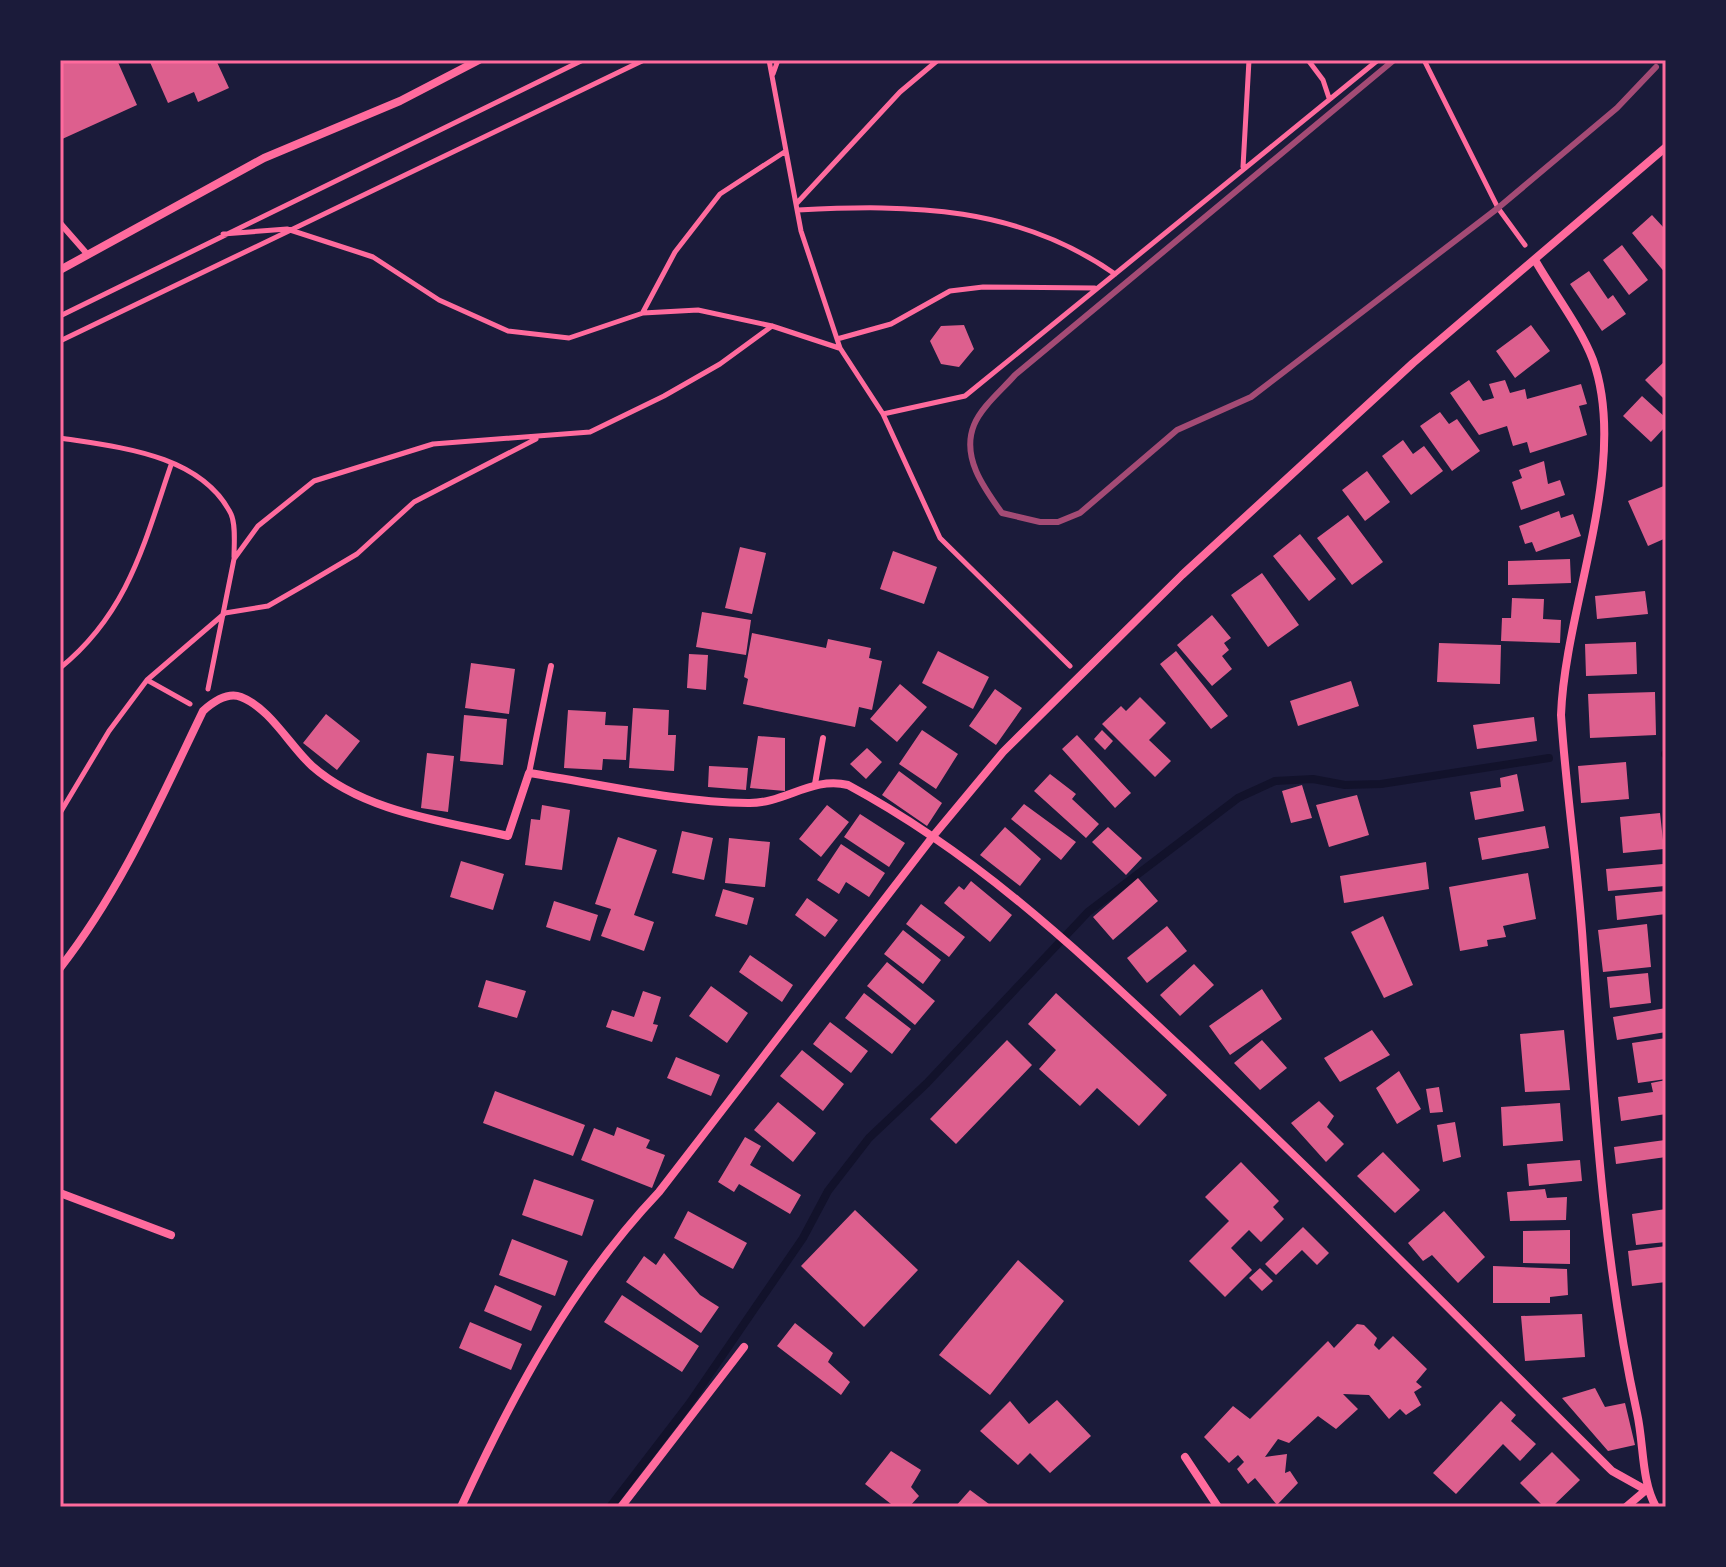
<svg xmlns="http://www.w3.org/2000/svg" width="1726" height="1567" font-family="'PT Sans Narrow',sans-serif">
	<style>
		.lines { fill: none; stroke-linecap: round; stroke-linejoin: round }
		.stream { stroke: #12122b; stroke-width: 8 }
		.building { fill: #dd5f8e }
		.path { stroke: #ff6b9d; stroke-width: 5 }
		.service { stroke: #ff6b9d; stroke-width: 6 }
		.minor { stroke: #ff6b9d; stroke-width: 8 }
		.rail { stroke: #a44b75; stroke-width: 6 }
		.neatline { fill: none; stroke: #ff6b9d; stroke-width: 3 }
	</style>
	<rect width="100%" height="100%" fill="#1b1b3a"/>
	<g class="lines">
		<path class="stream" d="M1665 754H1666
			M610 1507 689 1404 803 1238 828 1191 869 1138 927 1083 1088 912 1238 798 1275 781 1313 779 1345 785 1381 784 1549 758"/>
	</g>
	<path class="building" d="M67 60H117L137 105 60 140V63Z
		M149 60H216L229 88 198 102 194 92 168 103Z
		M1652 215 1664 228 1666 226V274L1632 233Z
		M1622 245 1648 280 1629 295 1603 260Z
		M1589 271 1608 299 1613 295 1626 314 1602 331 1570 284Z
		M964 325 974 349 959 367 941 364 930 341 941 326Z
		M1531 325 1550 351 1515 378 1496 351Z
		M1666 360V401L1645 380Z
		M1469 380 1483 401 1494 398 1489 384 1505 380 1510 393 1525 389 1527 399 1581 384 1587 404 1579 406 1587 435 1530 453 1527 442 1513 446 1507 426 1479 435 1450 393Z
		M1642 396 1666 418V426L1651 442 1623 416Z
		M1440 412 1449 424 1457 419 1480 451 1452 471 1420 426Z
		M1403 440 1413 454 1424 446 1443 471 1411 495 1382 456Z
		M1544 461 1548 484 1560 480 1565 495 1521 510 1512 482 1522 478 1519 470Z
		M1367 471 1390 502 1365 521 1342 490Z
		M1666 485V538L1648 546 1628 501Z
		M1559 511 1561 518 1573 514 1581 536 1536 552 1532 542 1525 544 1519 526Z
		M1348 515 1383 562 1352 585 1317 538Z
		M1300 534 1336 579 1309 601 1273 556Z
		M740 547 766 553 752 614 725 608Z
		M893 551 937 567 924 604 880 589Z
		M1570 559 1571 583 1508 585V561Z
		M1262 573 1299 625 1268 647 1231 595Z
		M1645 591 1648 614 1597 619 1595 596Z
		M1512 598 1544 599 1543 619 1561 620 1560 643 1501 641 1502 618H1511Z
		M702 612 751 620 746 655 696 647Z
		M1212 615 1231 638 1224 643 1229 650 1222 656 1232 669 1212 686 1177 645Z
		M752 633 826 648 828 639 871 648 869 658 882 661 872 710 859 707 855 727 743 704 748 679 744 677Z
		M1636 642 1637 674 1586 676 1585 644Z
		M1439 643 1501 645 1500 684 1437 682Z
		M938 651 989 677 973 709 922 683Z
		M1176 651 1228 716 1211 729 1160 664Z
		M689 654 708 655 706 690 687 688Z
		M471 663 515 669 509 714 465 708Z
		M1351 681 1359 706 1298 726 1290 701Z
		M900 684 927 707 897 742 870 719Z
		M995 689 1022 708 996 745 969 726Z
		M1655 692 1656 735 1590 738 1588 694Z
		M1140 697 1166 723 1149 740 1171 761 1155 777 1102 724 1121 706 1126 711Z
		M633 708 669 710 668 735H676L674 771 629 768Z
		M568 710 606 712 605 725 628 726 626 760 603 759 602 770 564 768Z
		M326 714 360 741 337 770 303 743Z
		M464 715 507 719 503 765 460 761Z
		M1534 717 1537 741 1477 749 1473 725Z
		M922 730 958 754 936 789 899 764Z
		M1102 730 1113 741 1105 750 1094 739Z
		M1077 735 1131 793 1115 808 1062 749Z
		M758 736 785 738V791L750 788Z
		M867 748 882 762 866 779 850 764Z
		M427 753 454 756 448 812 421 808Z
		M1626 762 1629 799 1581 803 1578 766Z
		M709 766 748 768 746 790 708 787Z
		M899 771 942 803 927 826 882 795Z
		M1050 774 1076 794 1072 799 1099 824 1086 838 1034 791Z
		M1517 774 1524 811 1475 820 1470 792 1501 787 1500 778Z
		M1302 785 1312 818 1291 823 1282 791Z
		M1357 795 1369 835 1329 847 1316 805Z
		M1024 804 1076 842 1061 860 1011 819Z
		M542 805 570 810 562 870 525 865 531 819 540 820Z
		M827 805 849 822 821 857 799 839Z
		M1660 813 1664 849 1623 853 1620 817Z
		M860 814 905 843 889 867 844 837Z
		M1545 826 1549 848 1482 860 1478 838Z
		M1005 827 1041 859 1020 886 980 855Z
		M1108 827 1142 858 1126 875 1092 842Z
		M682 831 713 838 704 880 672 873Z
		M618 837 657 850 634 915 654 922 644 951 601 936 611 909 595 904Z
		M729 838 770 842 765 887 725 883Z
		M841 844 885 873 869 897 846 882 839 894 817 880Z
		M461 861 504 874 493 910 450 897Z
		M1426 862 1429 889 1344 903 1340 876Z
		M1663 864 1665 886 1608 891 1606 869Z
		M1528 873 1536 919 1503 926 1506 937 1487 940 1488 946 1460 951 1449 887Z
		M1138 878 1158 901 1113 940 1093 917Z
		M971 881 1012 915 990 942 944 903 959 886 964 890Z
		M723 889 754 898 747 925 715 916Z
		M1666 891V914L1617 920 1615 896Z
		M807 898 838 920 825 937 795 915Z
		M554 901 598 915 590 941 546 927Z
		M921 904 965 937 949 957 906 924Z
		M1383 916 1413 985 1384 998 1351 932Z
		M1647 924 1651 967 1603 972 1598 930Z
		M1167 926 1187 951 1147 983 1127 958Z
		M903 930 941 960 923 984 884 954Z
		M750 955 793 985 782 1002 739 972Z
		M887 962 935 1001 915 1025 867 986Z
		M1194 964 1214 985 1180 1016 1160 995Z
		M1648 973 1651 1003 1610 1008 1607 977Z
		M486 980 526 991 517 1018 478 1007Z
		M711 986 748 1013 727 1043 689 1016Z
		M1262 989 1282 1019 1230 1055 1209 1026Z
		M643 991 661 997 653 1024 658 1025 652 1042 606 1027 612 1010 634 1017Z
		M864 993 911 1029 892 1054 845 1018Z
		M1056 993 1167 1095 1139 1126 1097 1088 1080 1106 1039 1069 1056 1050 1028 1024Z
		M1666 1008V1032L1617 1040 1613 1017Z
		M830 1022 868 1051 851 1073 813 1044Z
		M1372 1030 1390 1055 1340 1082 1324 1058Z
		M1564 1030 1570 1090 1525 1092 1520 1034Z
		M1666 1038V1079L1638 1083 1632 1043Z
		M1007 1040 1032 1065 956 1144 930 1119Z
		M1262 1040 1287 1068 1260 1090 1234 1063Z
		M802 1050 844 1084 823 1111 780 1076Z
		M676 1057 720 1075 711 1096 667 1078Z
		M1399 1071 1421 1109 1397 1124 1376 1088Z
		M1666 1080V1114L1621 1121 1618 1097 1653 1092 1651 1083Z
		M1439 1087 1443 1112 1430 1113 1426 1089Z
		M495 1091 585 1125 573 1156 483 1123Z
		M1319 1101 1334 1116 1327 1127 1344 1144 1326 1162 1291 1123Z
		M778 1102 816 1133 793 1162 754 1130Z
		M1560 1103 1563 1141 1503 1146 1501 1107Z
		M1455 1122 1461 1157 1443 1162 1437 1125Z
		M617 1127 650 1140 646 1148 665 1155 652 1188 581 1160 594 1128 614 1136Z
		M745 1137 761 1146 750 1165 801 1195 790 1214 739 1184 734 1192 718 1182Z
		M1665 1140 1666 1157 1616 1164 1614 1147Z
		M1383 1152 1420 1190 1395 1213 1357 1176Z
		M1580 1160 1582 1181 1529 1186 1527 1164Z
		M1241 1162 1279 1201 1273 1207 1284 1219 1261 1242 1249 1230 1231 1248 1252 1270 1225 1297 1189 1261 1229 1221 1205 1197Z
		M534 1179 594 1200 582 1236 522 1215Z
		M1545 1189 1547 1198 1567 1197 1566 1220 1510 1221 1507 1192Z
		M1666 1209V1242L1636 1245 1632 1214Z
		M855 1210 918 1270 864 1327 801 1266Z
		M688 1211 747 1243 733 1269 674 1238Z
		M1444 1211 1485 1257 1458 1283 1432 1255 1423 1261 1408 1243Z
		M1303 1227 1329 1253 1317 1265 1302 1250 1276 1275 1265 1264Z
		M1570 1230V1264L1523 1263V1231Z
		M512 1239 568 1261 555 1296 499 1275Z
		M1666 1246V1282L1632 1286 1628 1251Z
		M664 1253 700 1295 719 1307 701 1333 626 1282 644 1256 656 1265Z
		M1018 1260 1064 1301 990 1395 939 1355Z
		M1493 1266 1567 1269 1568 1295 1550 1297V1303H1493Z
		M1260 1268 1273 1281 1262 1291 1249 1278Z
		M495 1285 542 1306 531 1331 484 1311Z
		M622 1295 699 1346 682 1372 604 1322Z
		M1582 1314 1585 1357 1525 1361 1521 1316Z
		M470 1322 522 1344 511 1370 459 1348Z
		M795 1323 833 1353 828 1362 850 1382 841 1395 777 1346Z
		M1357 1324 1364 1325 1377 1338 1374 1345 1379 1350 1393 1336 1427 1369 1416 1382 1422 1387 1414 1392 1421 1405 1406 1415 1400 1409 1389 1419 1369 1395 1343 1394 1358 1409 1336 1429 1318 1416 1289 1443 1278 1439 1265 1457 1287 1454 1285 1473 1290 1471 1298 1483 1277 1505 1255 1478 1248 1484 1237 1469 1244 1462 1238 1455 1229 1463 1204 1437 1233 1406 1250 1419 1328 1341 1334 1348Z
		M1595 1388 1605 1407 1625 1403 1635 1445 1608 1451 1562 1398Z
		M1057 1400 1091 1436 1050 1473 1030 1453 1018 1465 980 1431 1010 1401 1029 1424Z
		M1501 1401 1516 1415 1511 1421 1536 1444 1520 1461 1503 1444 1456 1494 1433 1473Z
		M891 1451 921 1470 911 1487 919 1496 909 1507H895L865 1484Z
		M1552 1452 1580 1480 1553 1506H1543L1520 1483Z
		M970 1490 993 1507H955Z"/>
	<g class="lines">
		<path class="path" d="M769 60 801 231 840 348 883 414 940 538 1070 666
			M1308 60 1323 80 1329 98
			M1424 60 1498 208 1525 245
			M773 74 778 60
			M1243 167 1249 60
			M797 203 900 92 938 60
			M798 210C912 204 1018 206 1115 274
			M223 234 287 229 373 257 439 300 508 331 569 338 643 313 698 310 772 326 839 348
			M643 312 675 252 720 194 786 151
			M60 316 583 60
			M837 339 891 324 950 291 983 287 1095 288
			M60 341 644 60
			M883 414 965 396 1378 60
			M60 438C118 447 201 454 231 514 236 525 234 544 234 557
			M60 668C128 613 144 544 171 465
			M147 680 190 704
			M208 689 234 559 258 526 314 481 433 444 590 432 664 396 720 364 772 326
			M60 813 109 731 147 680 225 613 268 606 308 583 357 554 414 502 536 439"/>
		<path class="service" d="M60 223 88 255
			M529 773 551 666
			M815 784 823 738"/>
		<path class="minor" d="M1535 260C1552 290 1581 328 1593 360 1630 464 1565 606 1561 715 1566 792 1578 868 1583 945 1594 1102 1603 1259 1637 1413 1644 1444 1641 1480 1656 1507
			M60 270 264 158 400 101 479 60
			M60 968C121 890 160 800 203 711 213 702 228 692 241 697 270 708 290 746 312 766 364 812 443 821 508 836L529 773C601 784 675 802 748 803 784 804 812 776 848 785 978 855 1077 950 1184 1050 1330 1187 1470 1330 1612 1471L1646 1490
			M60 1193 171 1235
			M1185 1457 1218 1507
			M461 1507C514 1392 572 1284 659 1192L934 835 1003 752 1182 575 1413 363 1666 147
			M621 1507 744 1347
			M1626 1507 1646 1490"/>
		<path class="rail" d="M1394 60 1015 375C1003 389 981 407 974 425 961 457 984 488 1002 513L1040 522H1058L1080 513 1177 430 1251 397 1498 208 1617 108 1656 67"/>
	</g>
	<rect width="1726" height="1567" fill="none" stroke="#1b1b3a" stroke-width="124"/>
	<rect x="62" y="62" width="1602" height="1443" class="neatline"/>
</svg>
